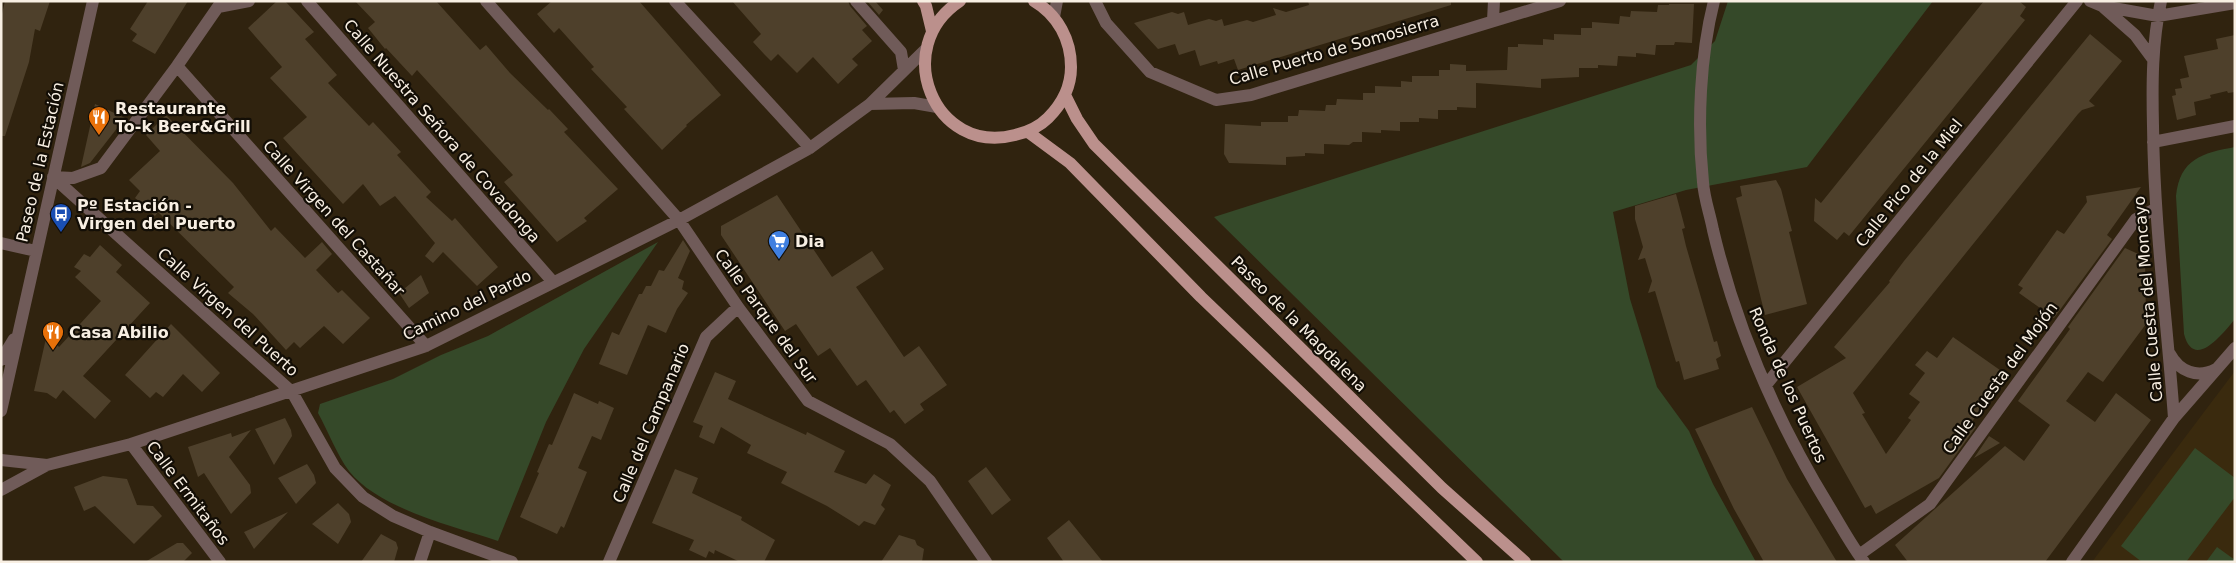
<svg xmlns="http://www.w3.org/2000/svg" width="2236" height="563" font-family="'DejaVu Sans',sans-serif">
	<style>
		.built { fill: #3a2a0e }
		.green { fill: #354929 }
		.building { fill: #4e402b }
		.lines { fill: none; stroke-linecap: round; stroke-linejoin: round }
		.minor { stroke: #705b59; stroke-width: 12 }
		.major { stroke: #bb908c; stroke-width: 12 }
		.labels { text-anchor: middle; dominant-baseline: central; stroke-width: 4.5; stroke-linejoin: round; paint-order: stroke }
		.street-label { font-size: 16px; fill: #f8efe3; stroke: #130e06 }
		.poi-label { font-size: 16px; font-weight: bold; fill: #f8efe3; stroke: #130e06; text-anchor: start }
	</style>
	<rect width="100%" height="100%" fill="#30230f"/>
	<path class="built" d="M2235 371V562H2092L2186 436Z"/>
	<path class="green" d="M1728 1H1933L1807 167 1686 190 1613 212 1630 299 1657 387 1689 431 1713 484 1756 562H1564L1214 217 1691 65 1715 41Z
		M2235 147V319C2224 332 2194 372 2184 334L2176 196C2180 159 2202 153 2235 147Z
		M658 242 584 349 546 422 498 541C453 526 379 509 349 471 337 455 328 431 318 413L320 404 393 379 441 355 488 336Z
		M2195 448 2235 478V497L2186 562H2142L2121 546Z
		M2217 547 2235 560V562H2206Z"/>
	<path class="building" d="M5 1H50L40 31 35 29 29 62 5 136H1V18Z
		M148 1H188L155 54 132 41 137 34 130 29Z
		M277 1H285L314 32 305 39 337 75 328 83 369 126 373 122 401 152 397 155 431 192 426 197 452 221 455 218 498 267 477 286 443 252 433 263 425 256 435 243 395 196 380 206 363 184 343 204 283 138 307 117 270 78 282 67 248 28Z
		M355 1H436L480 50 486 45 510 73 548 110 549 109 568 129 564 132 618 189 584 218 587 221 557 242 504 182 513 175 417 70 412 76 386 48 385 49 368 28 375 22Z
		M552 1H639L721 95 686 125 687 126 662 150 624 109 627 107 591 69 594 67 559 28 554 33 537 14Z
		M732 1H848L850 6 867 26 862 30 872 41 852 59 858 65 838 84 813 57 797 73 778 54 771 61 764 54 753 42 761 34Z
		M867 1H875L883 10 879 15Z
		M1308 1H1451V5L1238 70 1234 59 1218 64 1217 61 1200 66 1195 50 1179 55 1175 44 1158 49 1134 23 1172 12 1178 14 1184 12 1188 25 1209 19 1216 21 1222 19 1224 26 1247 20 1253 22 1276 15 1273 8 1286 12 1309 5Z
		M1984 1H2019L2026 7 2020 16 2025 20 1849 236 1844 232 1837 240 1814 221 1815 198 1821 203Z
		M1669 4H1694L1692 43 1675 42 1674 45H1656L1655 55 1636 53V57L1618 56 1617 66 1598 65V68H1579V77L1541 79V88L1476 83V108L1457 107V110H1438V119L1419 118V122H1400V131L1381 130V133L1362 132V142H1353L1349 145 1324 144V154L1305 153V156L1286 157V165L1229 163 1224 154 1225 124 1261 126V122H1288V116H1298L1299 110 1325 111 1326 105H1336L1337 99 1363 100V93H1375V86L1401 87V81L1412 82V76H1439V70H1450V64L1466 65V71L1507 70 1508 47H1518V44L1543 45V39L1554 40V34L1581 35V28H1592V22L1619 24 1620 16 1630 17 1631 11 1657 12 1658 5H1669Z
		M2090 34 2122 61 2089 101 2095 106 2082 110 2078 114 1853 393 1865 413 1862 414 1886 454 1911 420 1908 418 1920 402 1909 394 1925 373 1915 365 1927 351 1937 358 1953 337 2007 375 1971 423 1976 427 1939 478 1876 514 1871 505 1865 508 1797 387 1846 358 1834 347 1890 282 1889 281 1904 261Z
		M2235 35V92L2228 93 2227 91 2210 95 2211 98 2194 102 2196 115 2177 120 2172 96 2176 95 2175 89 2182 88 2180 79 2189 77 2184 56 2218 49 2216 39Z
		M95 104 125 118 90 163 81 167Z
		M166 115 233 183 271 231 275 227 305 258 322 242 332 254 316 270 338 293 342 290 370 318 343 344 324 326 300 348 294 342 286 350 253 314 228 293 234 287 158 212 155 216 135 198 140 191 129 180 160 151 146 135Z
		M1776 180 1781 189 1792 231 1789 232 1807 304 1765 315 1736 198 1742 196 1740 186Z
		M2141 187 2107 235 2112 239 2054 318 2019 293 2023 288 2018 285 2057 230 2064 234 2087 202 2086 196Z
		M1676 194 1685 228 1682 229 1686 246 1714 342 1717 341 1721 356 1716 359 1719 369 1684 380 1679 361 1676 362 1655 291 1648 293 1652 281 1645 258 1638 260 1643 247 1635 219V206Z
		M777 195 832 277 872 251 884 269 856 287 904 357 919 346 947 385 920 404 924 410 905 424 894 410 890 413 866 380 857 386 830 348 818 356 796 324 785 331 721 235V226Z
		M683 240 690 251 678 278 684 281 682 289 688 293 677 309 666 333 648 325 627 375 599 364 612 332 619 335 639 294H642L646 286H651L659 270 664 271Z
		M100 245 122 265 116 272 150 303 83 376 111 401 95 419 63 390 56 399 47 393 34 391 47 334 59 347 101 301 75 277 81 271 74 267 84 254 90 257Z
		M2125 248 2145 257 2146 324 2103 382 2088 372 2066 401 2095 422 2116 393 2151 420 2045 562H1908L1895 545 2005 446 2024 461 2050 425 2018 401 2070 329 2068 327Z
		M421 275 429 293 409 308 399 293Z
		M171 324 220 373 202 392 183 374 163 397 156 392 150 398 125 375Z
		M715 372 736 381 728 399 806 435 807 432 845 451 834 472 866 484 874 474 891 485 881 505 885 509 875 525 864 521 859 526 827 506 781 483 787 472 747 453 751 445 721 427 714 444 699 437 703 426 693 422Z
		M574 393 598 404 599 401 614 408 601 440 592 436 578 468 587 472 564 528 561 526 557 534 520 517 539 473 537 472 549 444 552 445Z
		M1752 407 1787 479 1837 562H1764L1734 509 1695 429Z
		M285 418 291 430 292 436 274 465 255 429Z
		M251 430 229 457 250 485 251 493 231 514 204 473 198 477 188 447 231 433 232 437Z
		M1989 436 2000 443 1974 458Z
		M307 464 314 475 316 483 296 504 278 478Z
		M986 467 1011 500 992 515 968 481Z
		M675 469 698 478 692 493 742 517 741 520 775 540 764 562H740L715 550 714 554 709 551 706 558 689 550 694 540 652 523Z
		M103 476 127 479 137 505 153 506 162 516 134 544 95 506 84 511 74 487Z
		M338 503 349 514 351 522 338 544 312 524Z
		M288 512 254 549 244 532Z
		M1069 520 1103 562H1064L1047 538Z
		M381 534 396 542 398 548 394 562H361Z
		M899 535 915 540 917 545 924 549 922 562H881Z
		M177 543H183L192 553 183 562H145Z"/>
	<g class="lines">
		<path class="minor" d="M307 1 553 282
			M486 1 679 220 738 307 808 401 890 444 930 481 986 562
			M675 1 810 148
			M856 1 901 52 904 70
			M1095 1 1106 23 1150 72 1216 100 1251 95 1560 1
			M1714 1C1700 56 1697 125 1703 182 1704 198 1710 214 1713 230 1736 327 1778 423 1830 508 1841 526 1851 545 1864 562
			M2090 1 2102 6 2158 16 2235 3
			M2161 1C2152 43 2152 84 2153 126 2154 224 2167 321 2174 418
			M2102 6 2135 35 2152 58
			M218 7 249 1
			M1054 17 1057 1
			M1493 20 1494 1
			M177 66 426 346
			M870 104 914 103 937 107
			M2153 142 2235 126
			M53 177 292 392 335 468 363 497 393 516 430 532 512 562
			M53 177 73 178 101 168 177 66 222 1
			M1 243 36 251
			M2170 354C2179 371 2197 379 2216 369
			M1 360 14 339
			M1766 385 2077 1
			M1 411 93 1
			M131 444 220 562
			M1 460 47 465
			M1 490 47 465 131 444 426 346 679 220 810 148 870 104 925 50
			M1859 555 1930 504 2136 219 2155 209
			M420 562 430 532
			M609 562 706 337 738 307
			M2072 562 2174 418 2235 348"/>
		<path class="major" d="M923 1 926 6 932 31
			M960 1C890 47 934 156 1015 135 1028 132 1039 127 1048 118 1062 104 1071 87 1071 67 1071 40 1058 15 1034 1
			M1065 95 1077 119 1094 144 1442 488 1525 562
			M1028 132 1070 163 1201 297 1477 562"/>
	</g>
	<defs>
		<g id="restaurant-pin" transform="scale(1.125)"><path d="M0 17L-7.5 6A9.5 9.5 0 1 1 7.5 6Z" fill="#e8710a" stroke="#130e06"/><path d="M-5-6h1v4h1v-4h1v4h1v-4h1v5L-1.5 .5V6h-2V.5L-5-1ZM5-6V6H3V1.5H1.5Q1.5-4 5-6Z" fill="#fff"/></g>
		<g id="bus-pin" transform="scale(1.125)"><path d="M0 17L-7.5 6A9.5 9.5 0 1 1 7.5 6Z" fill="#1a4fb4" stroke="#130e06"/><path d="M-5-6H5V4H4V6H2V4H-2V6H-4V4H-5ZM-3.5-4V0h7V-4ZM-3.5 1.2v1.5H-2V1.2ZM2 1.2v1.5H3.5V1.2Z" fill="#fff"/></g>
		<g id="supermarket-pin" transform="scale(1.125)"><path d="M0 17L-7.5 6A9.5 9.5 0 1 1 7.5 6Z" fill="#3f7fe0" stroke="#130e06"/><path d="M-6-5.5h2.5l.6 2H6L4.5 2H-2.5L-4.4-4H-6ZM-1.5 3.2a1.3 1.3 0 1 0 .1 0ZM3 3.2a1.3 1.3 0 1 0 .1 0Z" fill="#fff"/></g>
	</defs>
	<g fill-rule="evenodd">
		<use href="#restaurant-pin" x="99" y="117"/>
		<use href="#bus-pin" x="61" y="214"/>
		<use href="#supermarket-pin" x="779" y="241"/>
		<use href="#restaurant-pin" x="53" y="332"/>
	</g>
	<g class="labels">
		<g class="street-label">
			<text transform="translate(1334 50) rotate(-16)">Calle Puerto de Somosierra</text>
			<text transform="translate(442 131) rotate(49)">Calle Nuestra Señora de Covadonga</text>
			<text transform="translate(40 162) rotate(-77)">Paseo de la Estación</text>
			<text transform="translate(1909 183) rotate(-51)">Calle Pico de la Miel</text>
			<text transform="translate(334 218) rotate(48)">Calle Virgen del Castañar</text>
			<text transform="translate(2148 299) rotate(-95)">Calle Cuesta del Moncayo</text>
			<text transform="translate(467 305) rotate(-26)">Camino del Pardo</text>
			<text transform="translate(228 312) rotate(42)">Calle Virgen del Puerto</text>
			<text transform="translate(766 316) rotate(54)">Calle Parque del Sur</text>
			<text transform="translate(1299 324) rotate(45)">Paseo de la Magdalena</text>
			<text transform="translate(2000 378) rotate(-54)">Calle Cuesta del Mojón</text>
			<text transform="translate(1788 385) rotate(66)">Ronda de los Puertos</text>
			<text transform="translate(651 423) rotate(-67)">Calle del Campanario</text>
			<text transform="translate(188 493) rotate(53)">Calle Ermitaños</text>
		</g>
		<g class="poi-label">
			<text x="115" y="108">Restaurante<tspan x="115" dy="18">To-k Beer&amp;Grill</tspan></text>
			<text x="77" y="205">Pº Estación -<tspan x="77" dy="18">Virgen del Puerto</tspan></text>
			<text x="795" y="241">Dia</text>
			<text x="69" y="332">Casa Abilio</text>
		</g>
	</g>
	<rect width="2236" height="563" fill="none" stroke="#f8efe3" stroke-width="5"/>
</svg>
